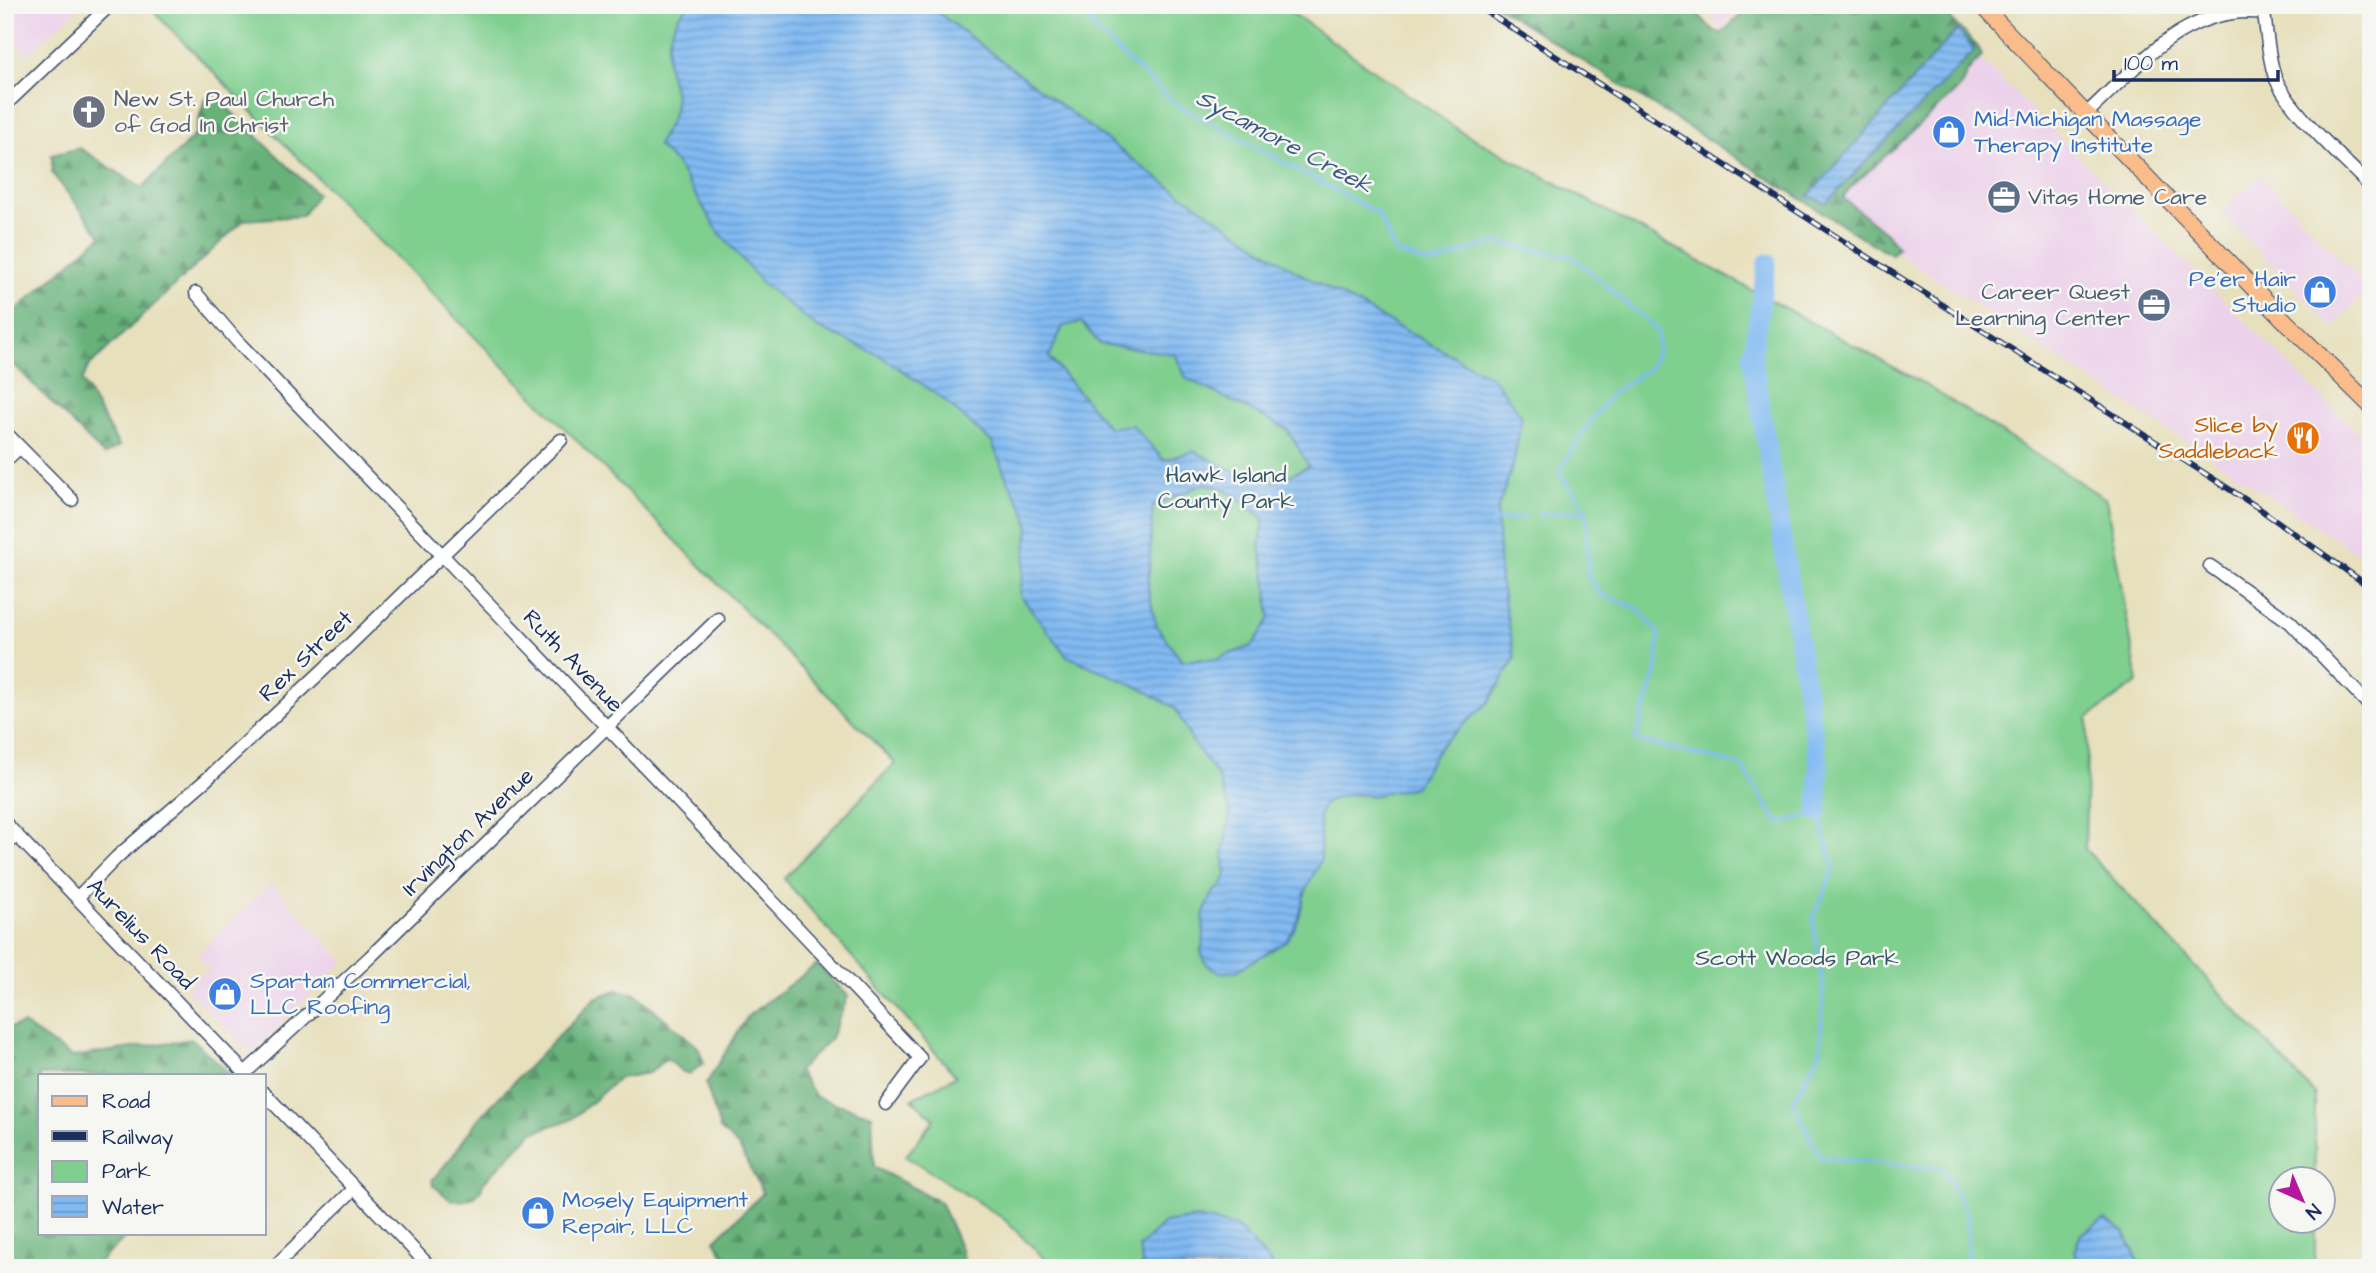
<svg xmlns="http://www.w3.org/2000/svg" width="2376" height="1273" font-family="'Architects Daughter',sans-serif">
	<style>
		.built { fill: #ecd1ea }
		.forest { fill: url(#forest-firs); stroke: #41706c; stroke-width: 2 }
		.green { fill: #7fcf8f; stroke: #4d7f76; stroke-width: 2 }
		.water { fill: url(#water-rules); stroke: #4e74a8; stroke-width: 2; fill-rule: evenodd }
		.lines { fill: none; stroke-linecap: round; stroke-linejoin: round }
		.stream { stroke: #81baf2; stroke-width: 3.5 }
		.river { stroke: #81baf2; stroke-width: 19 }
		.minor-casing { stroke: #3a4a6c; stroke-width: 15 }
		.major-casing { stroke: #3a4a6c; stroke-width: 18 }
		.minor { stroke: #fff; stroke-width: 12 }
		.major { stroke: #f9bc8a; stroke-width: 16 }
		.rail-casing { stroke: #1b2f5e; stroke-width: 6 }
		.rail { stroke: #f6f6f2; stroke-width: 3.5; stroke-dasharray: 10; stroke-linecap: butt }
		.labels { text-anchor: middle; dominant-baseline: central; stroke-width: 5; stroke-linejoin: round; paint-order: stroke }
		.worship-label { font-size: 23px; fill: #5b616d; stroke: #f6f6f2; text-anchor: start }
		.shop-label { font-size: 23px; fill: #366cbe; stroke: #f6f6f2; text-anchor: start }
		.service-label { font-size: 23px; fill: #4e5e75; stroke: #f6f6f2; text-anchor: start }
		.food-label { font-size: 23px; fill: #c56008; stroke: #f6f6f2; text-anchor: end }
		.park-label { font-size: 23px; fill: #34576a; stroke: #f6f6f2 }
		.street-label { font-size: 23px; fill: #1b2f5e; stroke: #f6f6f2 }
		.water-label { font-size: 24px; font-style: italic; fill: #3a598a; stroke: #f6f6f2 }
	</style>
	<defs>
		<pattern id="forest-firs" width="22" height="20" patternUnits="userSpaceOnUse" patternTransform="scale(1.75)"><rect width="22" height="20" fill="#67b27a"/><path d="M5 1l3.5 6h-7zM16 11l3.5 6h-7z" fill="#549167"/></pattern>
		<pattern id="water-rules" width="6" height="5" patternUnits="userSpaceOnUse" patternTransform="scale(1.75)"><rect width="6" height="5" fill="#81baf2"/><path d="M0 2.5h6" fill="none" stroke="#6998c7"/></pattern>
	</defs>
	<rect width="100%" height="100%" fill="#f6f6f2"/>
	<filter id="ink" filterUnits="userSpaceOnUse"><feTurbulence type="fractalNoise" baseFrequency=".0143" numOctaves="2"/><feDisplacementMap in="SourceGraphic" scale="14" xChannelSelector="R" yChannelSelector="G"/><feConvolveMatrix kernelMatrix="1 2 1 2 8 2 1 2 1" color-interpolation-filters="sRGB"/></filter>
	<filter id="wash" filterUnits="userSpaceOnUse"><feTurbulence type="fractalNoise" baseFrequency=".00686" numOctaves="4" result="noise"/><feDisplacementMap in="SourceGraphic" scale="28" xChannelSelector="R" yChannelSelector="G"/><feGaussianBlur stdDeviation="1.57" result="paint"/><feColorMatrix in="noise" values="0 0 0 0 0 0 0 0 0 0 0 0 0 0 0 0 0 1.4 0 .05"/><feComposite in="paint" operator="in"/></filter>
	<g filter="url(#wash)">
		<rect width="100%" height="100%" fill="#e7e0bd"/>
		<path class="built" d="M5 5H81L28 55 5 31Z
			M1699 5H1745L1721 29Z
			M1946 25 2371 446V562L1821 204Z
			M2260 175 2369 289 2332 327 2221 212Z
			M271 883 344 961 251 1052 186 990 209 968 197 955Z"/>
		<path class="forest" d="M1495 5H1690L1714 32 1722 33 1751 5H1937L1978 47 1982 56 1967 72 1961 87 1850 188 1843 198 1886 233 1898 248 1892 254 1874 245Z
			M205 98 218 99 317 194 302 216 244 220 88 367 82 381 119 446 104 455 5 356V320L101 236 52 173V155L80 148 142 188 194 136Z
			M817 964 848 996 831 1038 798 1071 816 1097 872 1115 874 1167 940 1202 961 1249 965 1268H731L715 1240 763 1193 739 1147 720 1129 706 1084 748 1016Z
			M617 990 636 994 698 1047 704 1063 689 1074 681 1071 669 1060 663 1061 649 1073 619 1078 572 1119 533 1132 483 1183C479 1200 468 1201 452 1201L434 1186 432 1180 452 1157 477 1120 595 998Z
			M23 1024 72 1057 192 1039 231 1075H40V1233H130L93 1268H5V1029Z"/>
		<path class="green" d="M147 5H1281L1460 131 1921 382 2106 499 2138 682 2088 718 2085 849 2315 1094V1178H2282V1220L2315 1221V1268H1054L1004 1219 906 1156 934 1119 912 1099 956 1076 784 879 895 763Z"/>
		<path class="water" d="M689 5H928L1156 177 1297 272 1492 377 1522 416 1513 465 1497 510 1500 580 1515 658 1489 702 1441 745 1415 787 1372 796 1351 794 1330 800 1323 805 1319 817 1321 859 1305 893 1299 918 1293 931 1285 942 1250 963 1236 971 1220 973 1211 968 1204 961 1201 951 1204 939 1203 915 1213 893 1222 885 1226 874 1223 853 1230 812 1218 777 1192 741 1175 708 1142 689 1067 656 1020 595 1029 528 1026 514 1007 479 992 442 939 396 879 355 818 328 762 283 718 231 677 165 657 145C666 130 675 117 675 99 675 88 670 77 668 66 665 45 672 19 689 5ZM1081 322 1100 344 1175 354 1186 378 1287 429 1309 466 1276 482 1237 473 1194 451 1164 460 1132 425 1109 428 1049 357 1063 326ZM1206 483 1229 492 1264 518 1260 547 1266 577 1270 618 1252 646 1216 659 1181 660 1156 625 1148 588 1153 506Z
			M1957 30 1975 50 1826 203 1808 196Z
			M1197 1218 1237 1227 1275 1268H1143L1139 1247 1164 1223Z
			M2105 1219 2124 1232 2142 1268H2080L2074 1251 2081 1234Z"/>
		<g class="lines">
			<path class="stream" d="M1078 5 1096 31 1177 105 1378 213 1396 253 1432 264 1494 242 1574 257 1658 331V349L1650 368 1612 393 1584 430 1559 472 1586 510 1588 574 1600 594 1639 609 1659 634 1657 669 1635 740 1741 765 1778 823 1818 813 1834 868 1813 919 1823 988 1820 1053 1793 1101 1820 1157 1943 1169 1967 1214 1968 1268
				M1539 515 1586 510
				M1493 521 1525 517"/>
			<path class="river" d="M1767 263 1752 356 1819 766 1818 813"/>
		</g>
	</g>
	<g filter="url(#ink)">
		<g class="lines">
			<g class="minor-casing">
				<path id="minor" d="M2264 13C2267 34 2268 57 2275 77 2289 111 2344 159 2371 187
					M5 105 110 5
					M2086 114C2138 66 2187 3 2264 13L2270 5
					M196 293 237 341 696 820 920 1058 886 1104
					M5 432 72 500
					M5 461 20 447
					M2210 566 2290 622 2371 707
					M5 823 247 1075
					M5 846 17 835
					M77 898 117 857 207 779 339 655 561 440
					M245 1073 370 957 718 619
					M264 1093 431 1268
					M273 1268 355 1188"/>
			</g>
			<g class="major-casing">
				<path id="major" d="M1981 5 2288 324 2371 406"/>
			</g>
			<use href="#minor" class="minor"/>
			<use href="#major" class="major"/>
			<g class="rail-casing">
				<path id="rail" d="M1476 5 2257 507 2371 588"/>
			</g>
			<use href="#rail" class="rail"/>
		</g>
	</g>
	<defs>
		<g id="church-disc" transform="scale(1.75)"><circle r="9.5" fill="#6b7280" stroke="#f6f6f2"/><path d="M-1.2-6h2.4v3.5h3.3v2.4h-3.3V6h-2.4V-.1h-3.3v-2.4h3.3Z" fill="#fff"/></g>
		<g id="shop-disc" transform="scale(1.75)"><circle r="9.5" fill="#3f7fe0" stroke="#f6f6f2"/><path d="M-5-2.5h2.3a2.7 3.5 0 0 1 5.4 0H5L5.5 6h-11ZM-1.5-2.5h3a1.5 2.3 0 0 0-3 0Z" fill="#fff"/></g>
		<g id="office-disc" transform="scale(1.75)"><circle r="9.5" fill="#5c6f8a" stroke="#f6f6f2"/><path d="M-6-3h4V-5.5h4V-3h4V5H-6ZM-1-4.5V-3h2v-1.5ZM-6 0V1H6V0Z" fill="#fff"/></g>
		<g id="restaurant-disc" transform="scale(1.75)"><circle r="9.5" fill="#e8710a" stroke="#f6f6f2"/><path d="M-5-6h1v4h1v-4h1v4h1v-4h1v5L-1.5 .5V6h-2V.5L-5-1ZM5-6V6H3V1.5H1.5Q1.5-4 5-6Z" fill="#fff"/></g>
	</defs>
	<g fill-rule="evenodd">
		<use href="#church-disc" x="89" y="112"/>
		<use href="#shop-disc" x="1949" y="132"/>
		<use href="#office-disc" x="2004" y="197"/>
		<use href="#shop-disc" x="2320" y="292"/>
		<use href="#office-disc" x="2154" y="305"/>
		<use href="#restaurant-disc" x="2303" y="438"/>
		<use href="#shop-disc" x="225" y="994"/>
		<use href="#shop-disc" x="538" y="1213"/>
	</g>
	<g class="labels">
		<g class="worship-label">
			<text x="114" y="99">New St. Paul Church<tspan x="114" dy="26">of God In Christ</tspan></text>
		</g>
		<g class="shop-label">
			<text x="1974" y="119">Mid-Michigan Massage<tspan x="1974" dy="26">Therapy Institute</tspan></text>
			<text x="2296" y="279" text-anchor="end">Pe'er Hair<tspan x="2296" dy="26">Studio</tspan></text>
			<text x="250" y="981">Spartan Commercial,<tspan x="250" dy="26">LLC Roofing</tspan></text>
			<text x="562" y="1200">Mosely Equipment<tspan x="562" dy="26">Repair, LLC</tspan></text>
		</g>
		<g class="service-label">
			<text x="2028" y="197">Vitas Home Care</text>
			<text x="2130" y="292" text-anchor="end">Career Quest<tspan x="2130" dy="26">Learning Center</tspan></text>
		</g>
		<g class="food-label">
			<text x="2278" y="425">Slice by<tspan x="2278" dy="26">Saddleback</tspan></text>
		</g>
		<g class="park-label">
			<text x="1226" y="475">Hawk Island<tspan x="1226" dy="26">County Park</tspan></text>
			<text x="1797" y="958">Scott Woods Park</text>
		</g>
		<g class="street-label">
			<text transform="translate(306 656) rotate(-44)">Rex Street</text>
			<text transform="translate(573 661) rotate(46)">Ruth Avenue</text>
			<text transform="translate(468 832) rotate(-44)">Irvington Avenue</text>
			<text transform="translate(141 934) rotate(46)">Aurelius Road</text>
		</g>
		<g class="water-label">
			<text transform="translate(1284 142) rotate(28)">Sycamore Creek</text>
		</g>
	</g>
	<rect width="2376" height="1273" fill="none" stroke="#f6f6f2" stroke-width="28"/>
	<rect x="38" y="1074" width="228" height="161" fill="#f6f6f2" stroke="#9ea6b7" stroke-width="2"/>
	<rect x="52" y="1096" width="35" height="10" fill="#f9bc8a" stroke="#9ea6b7" stroke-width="2"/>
	<text x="102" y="1108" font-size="21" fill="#1b2f5e">Road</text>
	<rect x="52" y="1131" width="35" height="10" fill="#1b2f5e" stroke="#9ea6b7" stroke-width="2"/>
	<text x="102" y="1144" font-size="21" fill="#1b2f5e">Railway</text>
	<rect x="52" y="1161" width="35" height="21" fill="#7fcf8f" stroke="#9ea6b7" stroke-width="2"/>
	<text x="102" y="1178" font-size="21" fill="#1b2f5e">Park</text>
	<rect x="52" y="1196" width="35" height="21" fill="url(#water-rules)" stroke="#9ea6b7" stroke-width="2"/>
	<text x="102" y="1214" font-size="21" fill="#1b2f5e">Water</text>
	<g transform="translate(2302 1200) rotate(136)"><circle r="33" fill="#f6f6f2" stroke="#9ea6b7" stroke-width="2"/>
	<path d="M0-5L12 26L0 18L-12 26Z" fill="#b5179e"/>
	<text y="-10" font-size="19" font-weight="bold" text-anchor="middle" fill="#1b2f5e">N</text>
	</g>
	<path d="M2114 70v10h164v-10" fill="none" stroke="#1b2f5e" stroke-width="3.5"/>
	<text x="2124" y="70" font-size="21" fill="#1b2f5e" stroke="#f6f6f2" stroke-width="5" paint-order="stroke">100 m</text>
</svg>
